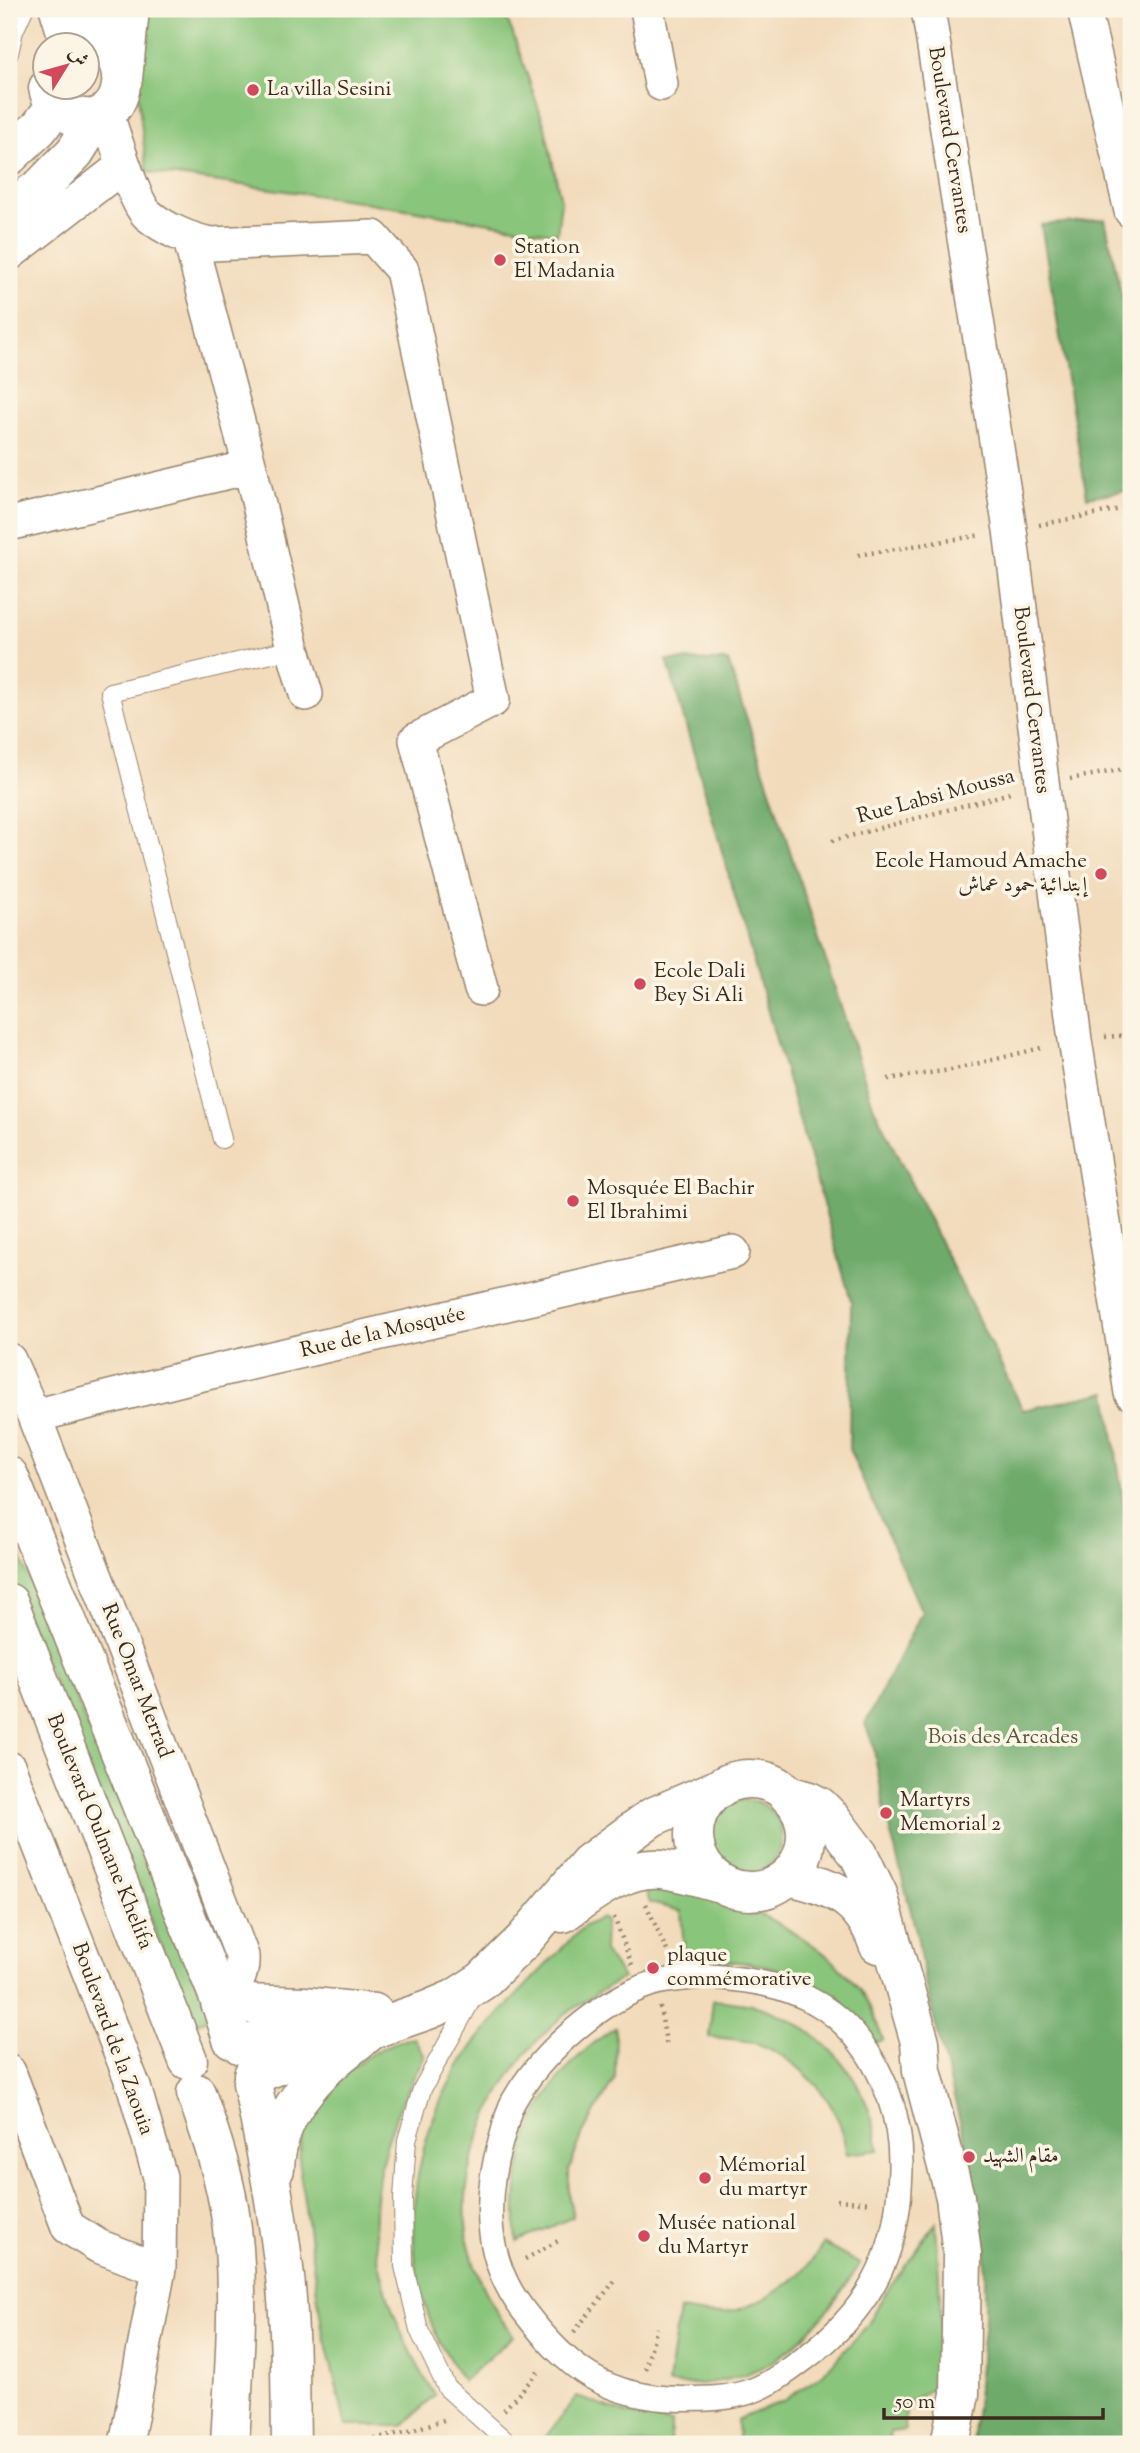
<svg xmlns="http://www.w3.org/2000/svg" width="1140" height="2453" font-family="'Sorts Mill Goudy',Amiri,serif">
	<style>
		.green { fill: #89c57a; stroke: #62784c; stroke-width: 2 }
		.forest { fill: #6eaa6a; stroke: #546a44; stroke-width: 2 }
		.lines { fill: none; stroke-linecap: round; stroke-linejoin: round }
		.service-casing { stroke: #96826c; stroke-width: 20 }
		.pedestrian-casing { stroke: #96826c; stroke-width: 27 }
		.minor-casing { stroke: #96826c; stroke-width: 36 }
		.tertiary-casing { stroke: #96826c; stroke-width: 41 }
		.secondary-casing { stroke: #96826c; stroke-width: 41 }
		.path { stroke: #96826c; stroke-width: 4.5; stroke-dasharray: 2 5; stroke-linecap: butt }
		.service { stroke: #fff; stroke-width: 18 }
		.pedestrian { stroke: #fff; stroke-width: 24 }
		.minor { stroke: #fff; stroke-width: 33 }
		.tertiary { stroke: #fff; stroke-width: 38 }
		.secondary { stroke: #fff; stroke-width: 38 }
		.poi-dot { fill: #d1495b; stroke: #fcf5e5; stroke-width: 2.5 }
		.labels { text-anchor: middle; dominant-baseline: central; stroke-width: 7; stroke-linejoin: round; paint-order: stroke }
		.poi-label { font-size: 21px; fill: #3b2a1e; stroke: #fcf5e5; text-anchor: start }
		.street-label { font-size: 21px; fill: #3b2a1e; stroke: #fcf5e5 }
		.park-label { font-size: 21px; fill: #52583a; stroke: #fcf5e5 }
	</style>
	<rect width="100%" height="100%" fill="#fcf5e5"/>
	<filter id="ink" filterUnits="userSpaceOnUse"><feTurbulence type="fractalNoise" baseFrequency=".0143" numOctaves="2"/><feDisplacementMap in="SourceGraphic" scale="14" xChannelSelector="R" yChannelSelector="G"/><feConvolveMatrix kernelMatrix="1 2 1 2 8 2 1 2 1" color-interpolation-filters="sRGB"/></filter>
	<filter id="wash" filterUnits="userSpaceOnUse"><feTurbulence type="fractalNoise" baseFrequency=".00686" numOctaves="4" result="noise"/><feDisplacementMap in="SourceGraphic" scale="28" xChannelSelector="R" yChannelSelector="G"/><feGaussianBlur stdDeviation="1.57" result="paint"/><feColorMatrix in="noise" values="0 0 0 0 0 0 0 0 0 0 0 0 0 0 0 0 0 1.4 0 .05"/><feComposite in="paint" operator="in"/></filter>
	<g filter="url(#wash)">
		<rect width="100%" height="100%" fill="#f2dbbb"/>
		<path class="green" d="M148 9H502L512 31 545 127 561 201 557 234 351 200 147 172 136 79Z
			M9 1526 67 1678 214 2016 193 2025 9 1572Z
			M708 1837a37 37 0 1 1 74 0a37 37 0 1 1-74 0Z
			M650 1887C662 1888 675 1888 687 1890 751 1904 832 1943 866 2000 873 2012 877 2026 883 2039L876 2043C825 1973 769 1956 685 1962L681 1911 650 1903 646 1892Z
			M600 1918 605 1920 604 1951 623 1978C602 1990 580 2003 561 2018 498 2069 447 2175 472 2256 480 2285 495 2311 513 2336L463 2381C452 2363 440 2345 432 2325 393 2226 418 2110 486 2029 513 1998 543 1969 571 1939L583 1927Z
			M713 2000C730 2002 749 2003 766 2009 830 2033 869 2083 879 2150L847 2154C844 2143 843 2132 839 2122 826 2088 792 2056 758 2044 742 2039 726 2038 709 2037Z
			M616 2027 615 2078 583 2133 569 2170V2198L573 2217 517 2242C509 2151 538 2078 616 2027Z
			M414 2038 425 2056C390 2117 363 2196 380 2267 390 2312 411 2357 435 2395L403 2426H346L322 2327 299 2165C300 2149 301 2133 309 2118 328 2082 374 2043 414 2038Z
			M936 2223 940 2301 941 2382 906 2404 905 2430 890 2432 889 2444H738L737 2420 783 2401 821 2376 867 2326 883 2297Z
			M823 2244 860 2264C811 2340 766 2390 668 2384L679 2310C691 2312 704 2315 717 2314 758 2309 804 2279 823 2244Z
			M577 2397 629 2415 671 2423 670 2444H540Z"/>
		<path class="forest" d="M1105 219 1131 340V490L1087 497 1041 225Z
			M667 660 728 661 874 1108 1023 1410 1107 1392 1131 1553V2444H972L985 2317V2246L969 2157 925 1983 917 1935 884 1807 873 1744 865 1724 922 1612 849 1449 851 1301Z"/>
	</g>
	<g filter="url(#ink)">
		<g class="lines">
			<g class="service-casing">
				<path id="service" d="M9 53 14 31 24 9
					M222 1139 110 692 293 649
					M473 1997 422 2089 407 2140 403 2198 404 2266 419 2330 447 2388 509 2444"/>
			</g>
			<g class="pedestrian-casing">
				<path id="pedestrian" d="M703 1976C743 1979 783 1983 818 2004 853 2025 875 2058 889 2096 899 2124 902 2151 900 2180 897 2259 867 2312 804 2359 788 2371 772 2383 754 2390 730 2399 706 2399 682 2399 605 2398 568 2369 523 2310 484 2259 484 2198 501 2140 505 2128 507 2113 513 2102 540 2054 598 2002 651 1984 667 1979 687 1979 703 1976Z"/>
			</g>
			<g class="minor-casing">
				<path id="minor" d="M647 9 661 84
					M928 9 1010 530 1075 1040 1131 1393
					M1084 9 1131 211
					M106 112C113 132 134 202 147 214 164 229 190 240 211 244L373 237 402 270 493 700 416 740 481 989
					M190 240 250 467 293 649 306 694
					M9 254 124 165
					M9 524 250 467
					M9 1360 34 1416 242 1956C243 1976 236 1988 219 1998
					M34 1416 194 1376 733 1252
					M9 1768 134 2087 160 2177 159 2269 126 2444
					M9 2072 68 2227 98 2246 159 2269"/>
			</g>
			<g class="tertiary-casing">
				<path id="tertiary" d="M59 9 70 45
					M694 1835a56 56 0 1 1 112 0a56 56 0 1 1-112 0Z
					M788 1795 809 1801 819 1806 832 1819 859 1855 878 1894 920 2042 922 2071 955 2197 962 2254 960 2394 950 2444
					M788 1876C833 1886 862 1898 878 1944
					M563 1913C592 1893 624 1866 661 1869 681 1871 701 1878 720 1883
					M241 2045 331 2023
					M253 2075 373 2029 428 2010 454 1999 482 1981 524 1940 589 1863 652 1817 720 1788"/>
			</g>
			<g class="secondary-casing">
				<path id="secondary" d="M84 41 97 9
					M123 79 130 9
					M48 88C50 100 59 111 71 115 136 139 141 22 68 46
					M9 156 39 128 56 105
					M9 211 42 186 75 152 97 117
					M9 1476 219 1998 232 2039
					M9 1603 188 2060
					M220 2003 304 2006 374 2013
					M252 2083C265 2144 276 2205 284 2268 291 2326 290 2385 291 2444
					M196 2093C209 2130 222 2168 229 2207 242 2285 234 2366 230 2444
					M275 2169C277 2104 325 2065 373 2029"/>
			</g>
			<path class="path" d="M1039 525 1131 507
				M858 555 982 535
				M1070 779 1131 768
				M832 841 1014 792
				M1105 1037 1131 1035
				M888 1079 951 1070 1045 1047
				M646 1904 668 1953
				M614 1917 632 1965
				M660 2007 667 2048
				M837 2200 871 2203
				M525 2259 558 2241
				M574 2332 617 2278
				M645 2369 657 2328
				M504 2410 540 2370
				M354 2444 409 2431 447 2419"/>
			<use href="#service" class="service"/>
			<use href="#pedestrian" class="pedestrian"/>
			<use href="#minor" class="minor"/>
			<use href="#tertiary" class="tertiary"/>
			<use href="#secondary" class="secondary"/>
		</g>
	</g>
	<g class="poi-dot">
		<circle cx="253" cy="90" r="7"/>
		<circle cx="500" cy="260" r="7"/>
		<circle cx="1101" cy="874" r="7"/>
		<circle cx="640" cy="984" r="7"/>
		<circle cx="573" cy="1201" r="7"/>
		<circle cx="886" cy="1813" r="7"/>
		<circle cx="653" cy="1968" r="7"/>
		<circle cx="969" cy="2157" r="7"/>
		<circle cx="705" cy="2178" r="7"/>
		<circle cx="644" cy="2236" r="7"/>
	</g>
	<g class="labels">
		<g class="poi-label">
			<text x="267" y="90">La villa Sesini</text>
			<text x="514" y="248">Station<tspan x="514" dy="24">El Madania</tspan></text>
			<text x="1087" y="862" text-anchor="end">Ecole Hamoud Amache<tspan x="1087" dy="24">إبتدائية حمود عماش</tspan></text>
			<text x="654" y="972">Ecole Dali<tspan x="654" dy="24">Bey Si Ali</tspan></text>
			<text x="587" y="1189">Mosquée El Bachir<tspan x="587" dy="24">El Ibrahimi</tspan></text>
			<text x="900" y="1801">Martyrs<tspan x="900" dy="24">Memorial 2</tspan></text>
			<text x="667" y="1956">plaque<tspan x="667" dy="24">commémorative</tspan></text>
			<text x="983" y="2157">مقام الشهيد</text>
			<text x="719" y="2166">Mémorial<tspan x="719" dy="24">du martyr</tspan></text>
			<text x="658" y="2224">Musée national<tspan x="658" dy="24">du Martyr</tspan></text>
		</g>
		<g class="street-label">
			<text transform="translate(949 140) rotate(81)">Boulevard Cervantes</text>
			<text transform="translate(1031 700) rotate(83)">Boulevard Cervantes</text>
			<text transform="translate(936 797) rotate(-15)">Rue Labsi Moussa</text>
			<text transform="translate(383 1333) rotate(-13)">Rue de la Mosquée</text>
			<text transform="translate(136 1681) rotate(69)">Rue Omar Merrad</text>
			<text transform="translate(99 1832) rotate(68)">Boulevard Oulmane Khelifa</text>
			<text transform="translate(112 2039) rotate(70)">Boulevard de la Zaouia</text>
		</g>
		<g class="park-label">
			<text x="1003" y="1738">Bois des Arcades</text>
		</g>
	</g>
	<rect width="1140" height="2453" fill="none" stroke="#fcf5e5" stroke-width="35"/>
	<g transform="translate(66 66) rotate(53)"><circle r="33" fill="#fcf5e5" stroke="#afa495" stroke-width="2"/>
	<path d="M0-5L12 26L0 18L-12 26Z" fill="#d1495b"/>
	<text y="-10" font-size="19" font-weight="bold" text-anchor="middle" fill="#3b2a1e">ش</text>
	</g>
	<path d="M884 2408v10h219v-10" fill="none" stroke="#3b2a1e" stroke-width="3.5"/>
	<text x="895" y="2408" font-size="21" fill="#3b2a1e" stroke="#fcf5e5" stroke-width="5" paint-order="stroke">50 m</text>
</svg>
